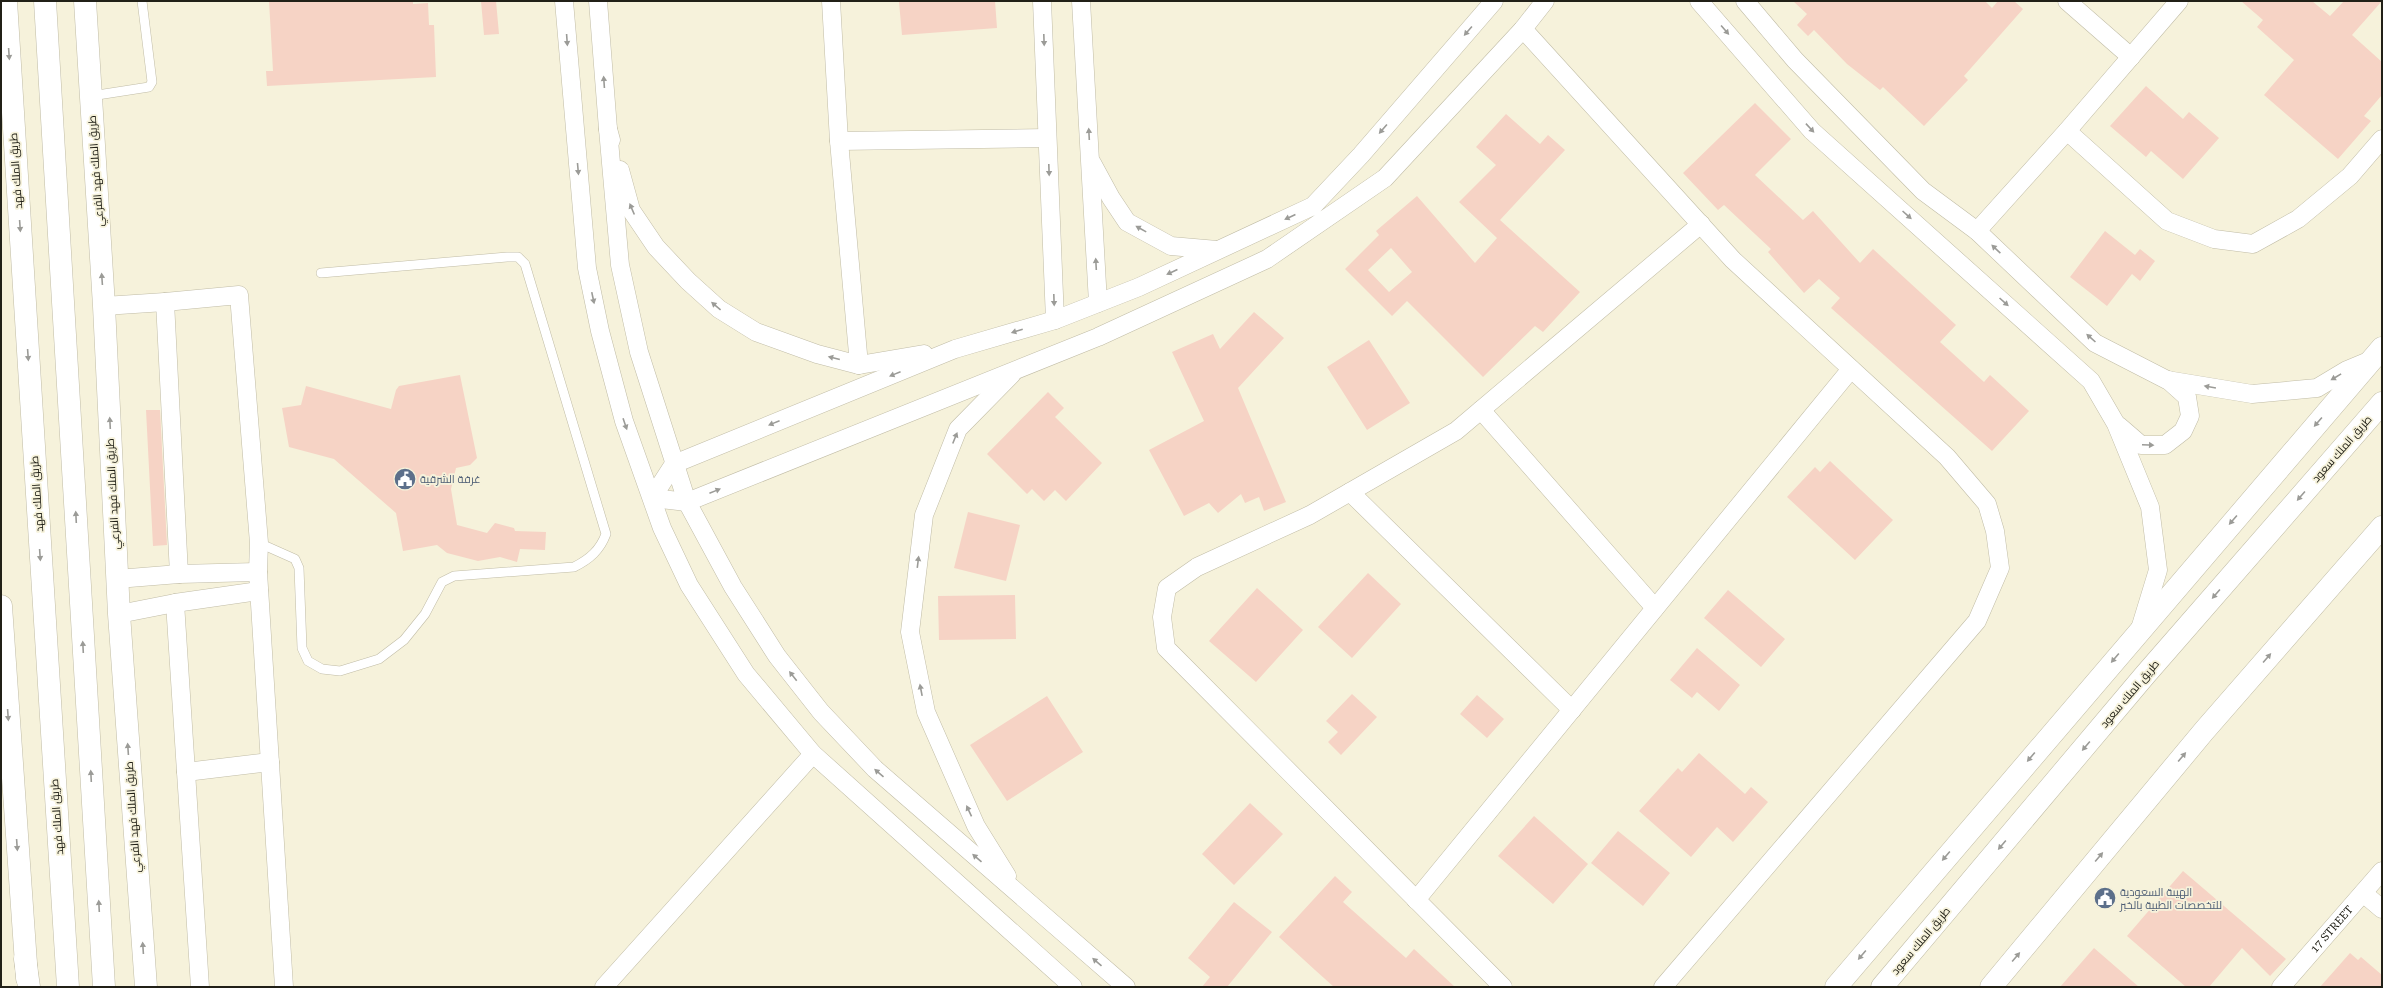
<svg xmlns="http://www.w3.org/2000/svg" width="2383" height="988" font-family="'Roboto Serif',Cairo,serif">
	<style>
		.building { fill: #f6d3c5; fill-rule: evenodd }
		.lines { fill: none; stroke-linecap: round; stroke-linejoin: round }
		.service-casing { stroke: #c0bca6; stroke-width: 10 }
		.minor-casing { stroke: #c0bca6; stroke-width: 19 }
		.secondary-casing { stroke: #c0bca6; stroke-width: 23 }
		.primary-casing { stroke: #c0bca6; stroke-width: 23 }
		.motorway-casing { stroke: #c0bca6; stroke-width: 23 }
		.service { stroke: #fff; stroke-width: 9 }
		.minor { stroke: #fff; stroke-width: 18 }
		.secondary { stroke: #fff; stroke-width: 22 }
		.primary { stroke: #fff; stroke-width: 22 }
		.motorway { stroke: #fff; stroke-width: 22 }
		.oneway { fill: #9b9b97 }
		.labels { text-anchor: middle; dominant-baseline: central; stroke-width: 3.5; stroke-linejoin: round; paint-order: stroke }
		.street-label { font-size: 11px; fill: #212017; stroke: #f6f2db }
		.service-label { font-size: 11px; fill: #4e5e75; stroke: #f6f2db; text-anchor: start }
	</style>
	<rect width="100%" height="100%" fill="#f6f2db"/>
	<path class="building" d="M269 1H413V4L428 3 429 25H434L436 77 267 86 266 71H273Z
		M481 1H496L499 34 484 35Z
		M995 1 997 28 902 35 899 2Z
		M1793 1H1985L1992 8 1998 1H2014L2023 9 1964 76 1968 80 1924 126 1883 87 1880 90 1847 64 1814 30 1808 36 1797 25 1807 14Z
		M2241 1H2312L2330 16 2344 1H2382L2352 35 2382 62V95L2364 116 2371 121 2338 159 2264 95 2294 60 2257 27 2263 20Z
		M2146 86 2183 119 2189 112 2219 138 2183 179 2151 151 2146 157 2110 126Z
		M1755 103 1791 139 1755 175 1803 220 1813 211 1860 263 1873 249 1956 325 1940 342 1984 382 1990 375 2029 411 1992 451 1831 308 1840 298 1819 279 1804 293 1768 252 1771 249 1724 205 1718 210 1683 173Z
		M1506 114 1540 144 1548 135 1565 150 1500 220 1580 292 1543 332 1535 326 1483 377 1407 301 1392 316 1345 269 1379 235 1376 231 1417 196 1475 263 1497 238 1459 202 1496 165 1476 147ZM1391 248 1412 272 1389 292 1368 270Z
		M2105 231 2135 255 2140 249 2155 261 2140 281 2132 274 2107 306 2070 277Z
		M1254 312 1284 338 1238 388 1286 502 1264 511 1259 497 1245 503 1241 494 1218 513 1209 503 1184 516 1149 450 1204 421 1172 352 1213 334 1220 349Z
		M1369 340 1410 403 1367 430 1327 367Z
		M460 375 477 458 470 465 456 468 451 489 457 525 487 533 495 523 514 528 515 531 546 532 545 550 520 549 517 562 500 557 478 561 447 553 437 545 403 551 396 513 334 459 289 447 282 408 301 405 306 386 391 409 396 390 399 386Z
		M1048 392 1064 408 1055 417 1102 463 1066 501 1055 490 1044 501 1032 489 1027 494 987 454Z
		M146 410H160L167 545 153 546Z
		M1830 461 1893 520 1855 560 1787 497 1815 467 1820 472Z
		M968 512 1020 525 1006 581 954 568Z
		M1368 573 1401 604 1352 658 1318 627Z
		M1257 588 1303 630 1256 682 1209 641Z
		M1728 590 1785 639 1761 667 1704 618Z
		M1015 595 1016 639 939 640 938 596Z
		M1697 648 1740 685 1719 711 1697 692 1692 698 1670 680Z
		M1352 694 1377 717 1341 755 1328 742 1338 732 1326 721Z
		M1477 695 1504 719 1487 738 1460 714Z
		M1047 696 1083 752 1007 801 970 745Z
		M1699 753 1745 794 1751 787 1768 802 1733 842 1717 827 1691 857 1639 811 1678 768 1682 772Z
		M1250 803 1283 834 1234 885 1202 854Z
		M1534 816 1588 864 1553 904 1498 856Z
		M1618 831 1670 873 1643 906 1591 863Z
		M2183 871 2286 959 2270 976 2242 948 2209 987H2186L2127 936Z
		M1335 876 1352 892 1343 902 1406 958 1414 949 1455 987H1334L1315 970 1279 937Z
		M1234 902 1272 932 1227 987H1202L1210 977 1188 958Z
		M2094 948 2139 987H2060Z
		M2350 953 2358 960 2361 957 2382 975V987H2320Z"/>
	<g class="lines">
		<g class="service-casing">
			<path id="service" d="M91 96 149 87 152 82 142 1
				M259 543 295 559 299 568 302 648 308 661 322 669 340 671 379 659 404 640 425 614 442 582 454 576 574 567C590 559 600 550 606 534L525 264 518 257H507L321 273"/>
		</g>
		<g class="minor-casing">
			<g id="minor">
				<path d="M564 1 587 268 600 331 624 421 662 528 689 585 746 674 813 754 1073 987"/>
				<path d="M598 1 608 129 611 140"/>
				<path d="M831 1 839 141 859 365"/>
				<path d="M1042 1 1055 320"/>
				<path d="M1081 1 1098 303"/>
				<path d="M1494 1 1361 155 1313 206 1139 287 1055 320 955 349 674 464 652 498 687 502 1098 337 1267 259 1385 178 1523 29 1545 1"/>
				<path d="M1699 1 1812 131 2091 381 2116 424 2150 507 2158 570 2140 629"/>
				<path d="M1745 1 1795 60 1923 191 1977 231 2095 343 2167 380 2252 394 2317 388 2347 370 2371 360"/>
				<path d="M2067 1 2131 57"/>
				<path d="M1523 29 1733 260 1947 457 1987 504 1995 531 2000 568 1977 621 1663 987"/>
				<path d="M608 129 620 265 639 352 687 502 733 587 777 656 821 712 875 769 1126 987"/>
				<path d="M2067 131 2167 221 2214 239 2253 244 2298 219 2350 176 2382 139"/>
				<path d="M839 141 1047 138"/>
				<path d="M1092 163 1111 198 1127 222 1171 246 1217 250"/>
				<path d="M620 170 631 210 656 247 688 281 719 309 756 332 817 354 859 365 924 354"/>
				<path d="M1977 231 2067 131 2179 1"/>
				<path d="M104 306 165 302"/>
				<path d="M1481 410 1655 608"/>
				<path d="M2119 426 2141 445H2165L2183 431 2190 416 2187 397 2168 380"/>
				<path d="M1350 492 1572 710"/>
				<path d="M179 574 258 572"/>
				<path d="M117 579 179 574 165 302 239 295 259 543 258 572 284 987"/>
				<path d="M175 603 200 987"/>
				<path d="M119 614 175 603 259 591"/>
				<path d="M186 772 270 762"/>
				<path d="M1007 876 976 826 926 712 910 632 924 515 958 429 1012 374"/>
				<path d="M2363 893 2382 909"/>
				<path d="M1416 900 1851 369"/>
				<path d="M604 987 813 754"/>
				<path d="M1503 987 1166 648 1162 617 1167 588 1197 567 1310 515 1456 431 1701 224"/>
				<path id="s1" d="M2281 987 2382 871"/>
			</g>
		</g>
		<g class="secondary-casing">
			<path id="secondary" d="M85 1 104 306 119 614 146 987
				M1 606 27 978"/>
		</g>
		<g class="primary-casing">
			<path id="primary" d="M1836 987 2382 348
				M1882 987 2145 675 2382 403
				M1991 987 2204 731 2382 527"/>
		</g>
		<g class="motorway-casing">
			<path id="motorway" d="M6 1 68 987
				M45 1 104 987
				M25 959 29 987"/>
		</g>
		<use href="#service" class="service"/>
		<use href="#minor" class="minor"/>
		<use href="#secondary" class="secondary"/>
		<use href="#primary" class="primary"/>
		<use href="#motorway" class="motorway"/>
	</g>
	<defs><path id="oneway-solid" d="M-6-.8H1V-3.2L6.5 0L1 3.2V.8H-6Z"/></defs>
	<g class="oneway">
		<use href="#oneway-solid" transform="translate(1725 30) rotate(49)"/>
		<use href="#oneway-solid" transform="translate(1468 31) rotate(131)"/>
		<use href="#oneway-solid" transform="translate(567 40) rotate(86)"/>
		<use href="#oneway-solid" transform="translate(1044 40) rotate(88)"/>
		<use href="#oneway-solid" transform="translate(9 54) rotate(86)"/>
		<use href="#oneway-solid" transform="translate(604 82) rotate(-94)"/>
		<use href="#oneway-solid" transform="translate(1810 128) rotate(47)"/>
		<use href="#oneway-solid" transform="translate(1383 129) rotate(131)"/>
		<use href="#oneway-solid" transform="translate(1089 134) rotate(-93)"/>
		<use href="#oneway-solid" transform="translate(578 169) rotate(85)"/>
		<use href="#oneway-solid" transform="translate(1049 170) rotate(88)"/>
		<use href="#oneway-solid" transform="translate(632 209) rotate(-113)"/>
		<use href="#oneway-solid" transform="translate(1907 215) rotate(42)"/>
		<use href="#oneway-solid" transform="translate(1290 217) rotate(155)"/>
		<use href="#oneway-solid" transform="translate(20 226) rotate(86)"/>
		<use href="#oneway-solid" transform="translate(1141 229) rotate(-151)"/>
		<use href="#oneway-solid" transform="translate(1996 249) rotate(-137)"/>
		<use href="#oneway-solid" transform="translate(1096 264) rotate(-93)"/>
		<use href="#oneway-solid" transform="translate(1172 272) rotate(155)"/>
		<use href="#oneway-solid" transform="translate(102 279) rotate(-94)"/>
		<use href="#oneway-solid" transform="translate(593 298) rotate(78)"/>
		<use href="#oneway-solid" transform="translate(1054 300) rotate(88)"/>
		<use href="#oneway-solid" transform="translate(2004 302) rotate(42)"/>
		<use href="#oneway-solid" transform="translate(716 306) rotate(-140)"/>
		<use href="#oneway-solid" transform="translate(1017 331) rotate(163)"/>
		<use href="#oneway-solid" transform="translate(2091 338) rotate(-138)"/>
		<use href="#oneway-solid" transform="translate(28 355) rotate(86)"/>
		<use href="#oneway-solid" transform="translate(834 358) rotate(-166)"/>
		<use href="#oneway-solid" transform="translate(895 374) rotate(158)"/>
		<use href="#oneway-solid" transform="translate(2336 377) rotate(149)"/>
		<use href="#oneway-solid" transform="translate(2210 387) rotate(-170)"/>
		<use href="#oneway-solid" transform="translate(2318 422) rotate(131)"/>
		<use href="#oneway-solid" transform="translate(110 423) rotate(-93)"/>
		<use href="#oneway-solid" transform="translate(774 423) rotate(158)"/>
		<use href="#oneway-solid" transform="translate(625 424) rotate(71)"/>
		<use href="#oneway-solid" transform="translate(955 438) rotate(-68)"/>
		<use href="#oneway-solid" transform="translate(2148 445) rotate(2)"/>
		<use href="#oneway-solid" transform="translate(715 491) rotate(-22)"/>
		<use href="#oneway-solid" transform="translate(2301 496) rotate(131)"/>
		<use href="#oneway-solid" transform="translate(76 517) rotate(-93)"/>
		<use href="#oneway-solid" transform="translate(2233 520) rotate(131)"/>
		<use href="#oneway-solid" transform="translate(40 555) rotate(86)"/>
		<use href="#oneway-solid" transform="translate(918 562) rotate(-83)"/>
		<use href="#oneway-solid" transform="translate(2216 594) rotate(131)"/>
		<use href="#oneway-solid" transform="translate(83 647) rotate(-93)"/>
		<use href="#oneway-solid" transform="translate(2115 658) rotate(130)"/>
		<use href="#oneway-solid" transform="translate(2267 658) rotate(-49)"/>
		<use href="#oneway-solid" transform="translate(793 676) rotate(-128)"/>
		<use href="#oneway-solid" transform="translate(921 690) rotate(-101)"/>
		<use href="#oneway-solid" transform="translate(8 715) rotate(86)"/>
		<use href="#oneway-solid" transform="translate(2086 746) rotate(130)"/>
		<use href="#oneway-solid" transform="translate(128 749) rotate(-94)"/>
		<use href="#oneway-solid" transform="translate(2031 757) rotate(130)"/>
		<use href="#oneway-solid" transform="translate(2182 757) rotate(-50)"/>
		<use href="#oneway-solid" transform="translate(879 773) rotate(-139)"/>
		<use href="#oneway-solid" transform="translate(91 776) rotate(-93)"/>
		<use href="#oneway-solid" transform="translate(969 811) rotate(-115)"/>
		<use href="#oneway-solid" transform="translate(17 845) rotate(86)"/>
		<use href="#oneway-solid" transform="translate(2002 845) rotate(130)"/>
		<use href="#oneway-solid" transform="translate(1946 856) rotate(130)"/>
		<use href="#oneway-solid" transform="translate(2099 857) rotate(-50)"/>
		<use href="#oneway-solid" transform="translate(977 858) rotate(-139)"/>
		<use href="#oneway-solid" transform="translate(99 906) rotate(-93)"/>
		<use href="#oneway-solid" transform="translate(143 948) rotate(-94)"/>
		<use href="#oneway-solid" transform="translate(1862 955) rotate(130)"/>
		<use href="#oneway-solid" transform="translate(2016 957) rotate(-50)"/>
		<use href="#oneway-solid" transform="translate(1097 962) rotate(-139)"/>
	</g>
	<defs>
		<g id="civic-disc" transform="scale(1.15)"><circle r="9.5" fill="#5c6f8a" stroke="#f6f2db"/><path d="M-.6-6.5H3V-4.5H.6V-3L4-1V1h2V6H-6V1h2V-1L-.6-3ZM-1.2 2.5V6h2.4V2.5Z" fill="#fff"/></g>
	</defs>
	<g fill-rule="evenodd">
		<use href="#civic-disc" x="405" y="479"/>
		<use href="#civic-disc" x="2105" y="898"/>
	</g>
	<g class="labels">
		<g class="street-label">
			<text transform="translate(16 171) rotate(-94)">طريق الملك فهد</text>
			<text transform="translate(96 171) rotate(-94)">طريق الملك فهد الفرعي</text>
			<text transform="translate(2342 449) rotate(-49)">طريق الملك سعود</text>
			<text transform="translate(37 494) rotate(-94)">طريق الملك فهد</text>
			<text transform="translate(113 494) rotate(-93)">طريق الملك فهد الفرعي</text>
			<text transform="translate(2130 694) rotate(-50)">طريق الملك سعود</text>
			<text transform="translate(57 817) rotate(-94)">طريق الملك فهد</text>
			<text transform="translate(133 817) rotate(-94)">طريق الملك فهد الفرعي</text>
			<text stroke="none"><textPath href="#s1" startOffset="77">17 STREET</textPath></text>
			<text transform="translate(1921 941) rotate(-50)">طريق الملك سعود</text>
		</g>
		<g class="service-label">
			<text x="420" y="479">غرفة الشرقية</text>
			<text x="2120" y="892">الهيىة السعودية<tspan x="2120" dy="13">للتخصصات الطبية بالخبر</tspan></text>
		</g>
	</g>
	<rect width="2383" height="988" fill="none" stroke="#212017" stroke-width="4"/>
</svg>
